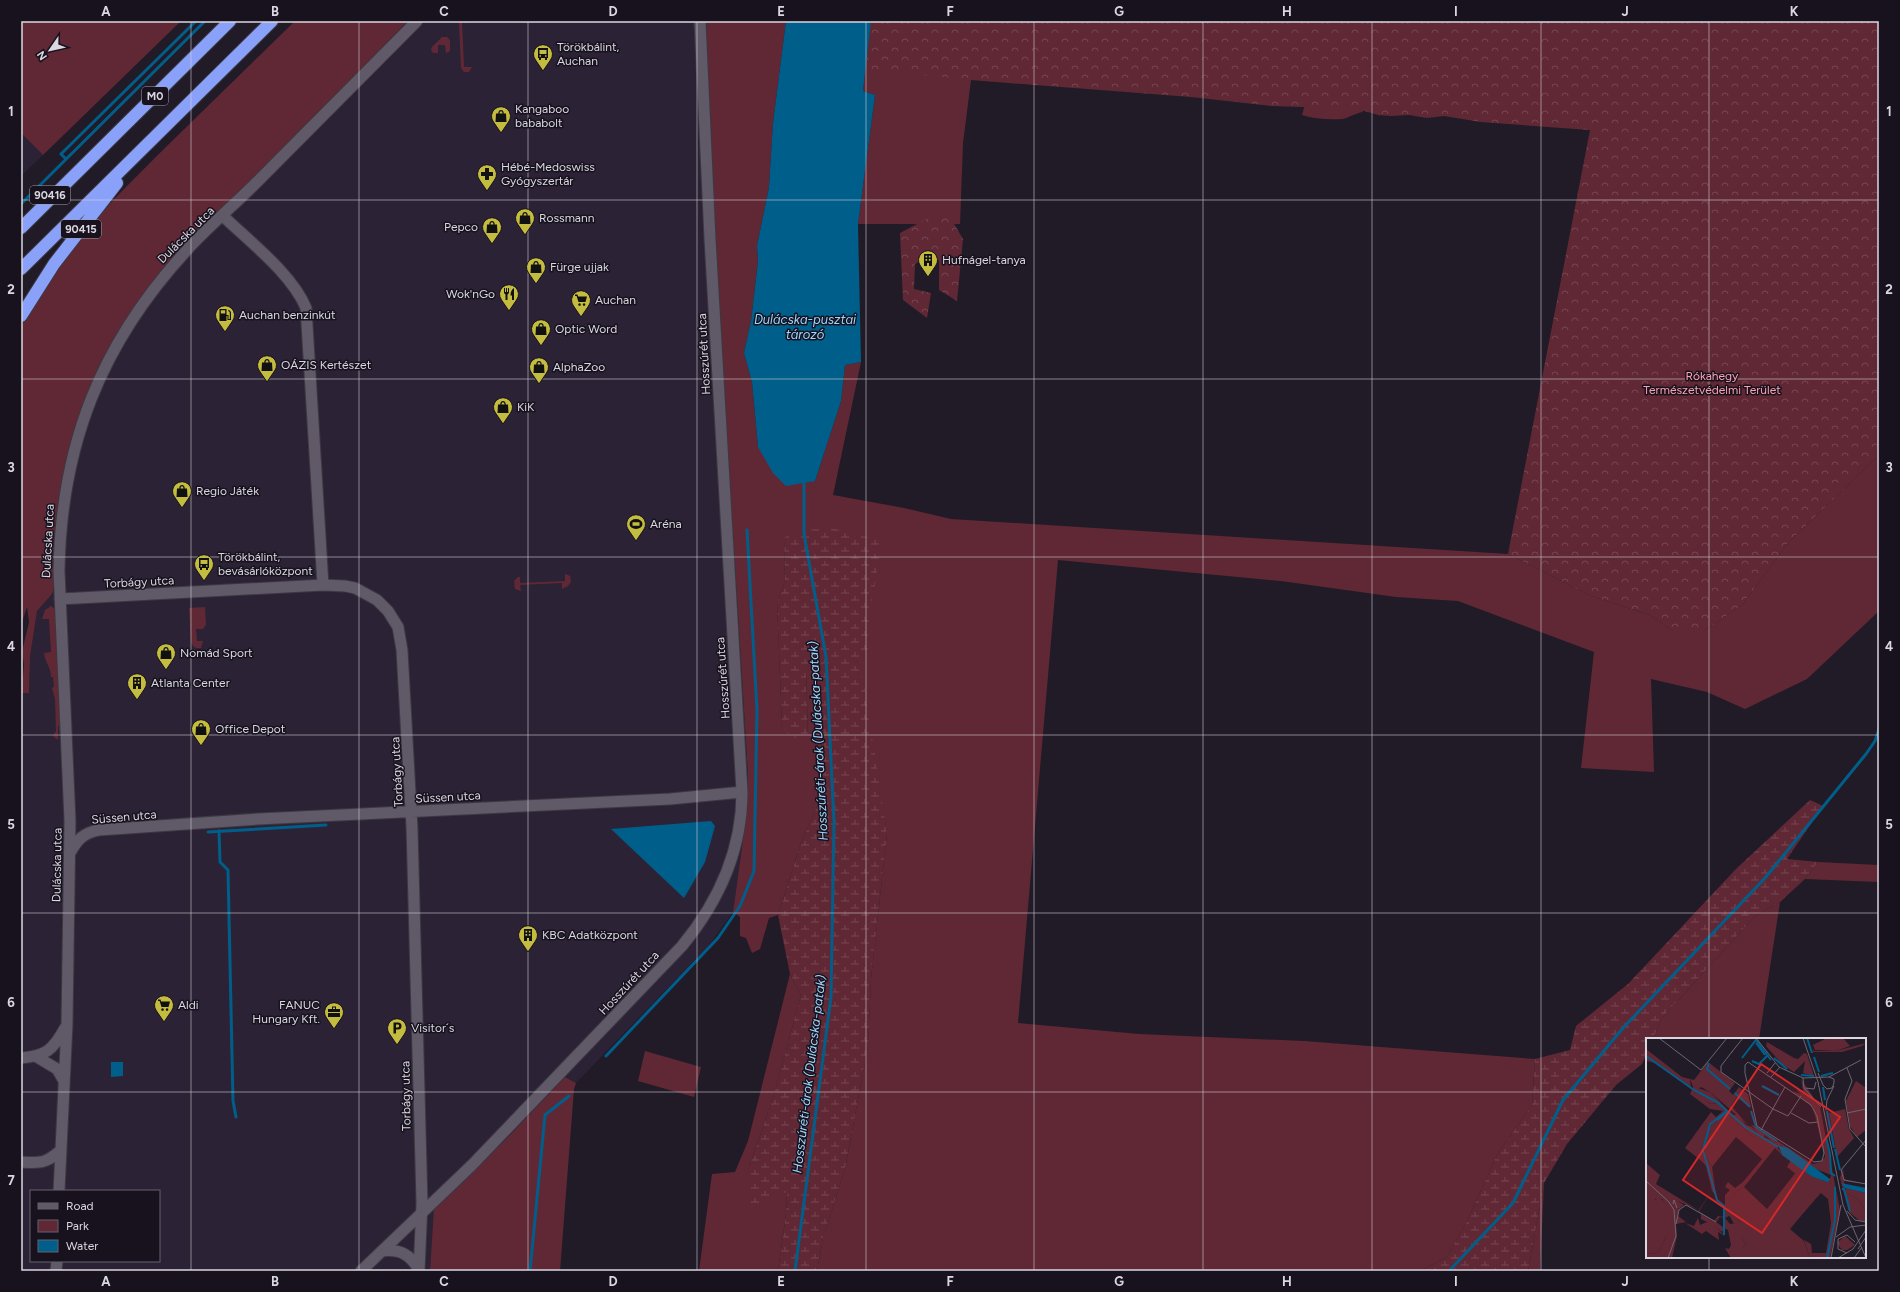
<svg xmlns="http://www.w3.org/2000/svg" width="1900" height="1292" font-family="Figtree,sans-serif">
	<style>
		.built { fill: #2b2335; fill-rule: evenodd }
		.green { fill: #602834 }
		.forest { fill: url(#forest-crowns) }
		.wetland { fill: url(#wetland-marsh) }
		.water { fill: #005e8b }
		.lines { fill: none; stroke-linecap: round; stroke-linejoin: round }
		.stream { stroke: #005e8b; stroke-width: 3 }
		.street-casing { stroke: #3c3842; stroke-width: 13 }
		.highway-casing { stroke: #3c3842; stroke-width: 14 }
		.street { stroke: #5f5968; stroke-width: 11 }
		.highway { stroke: #8aa1f9; stroke-width: 12 }
		.grid { fill: none; stroke: #dad7e0; stroke-width: 1; stroke-opacity: 0.55 }
		.labels { text-anchor: middle; dominant-baseline: central; stroke-width: 3; stroke-linejoin: round; paint-order: stroke }
		.shield { fill: #17121e; stroke: #a09ca6; stroke-width: 1 }
		.shield-label { font-size: 11px; font-weight: bold; fill: #dad7e0 }
		.poi-label { font-size: 12px; fill: #dad7e0; stroke: #17121e; text-anchor: start }
		.street-label { font-size: 12px; fill: #dad7e0; stroke: #17121e }
		.park-label { font-size: 12px; fill: #fca3b1; stroke: #17121e }
		.water-label { font-size: 13px; font-style: italic; fill: #9dd6fe; stroke: #17121e }
		.inset-river { fill: none; stroke: #005e8b; stroke-width: 2 }
		.inset-road { fill: none; stroke: #6b6672; stroke-width: 1 }
		.view { fill: #d62828; fill-opacity: 0.15; stroke: #d62828; stroke-width: 2 }
		.inset-edge { fill: none; stroke: #dad7e0; stroke-width: 2 }
		.neatline { fill: none; stroke: #dad7e0; stroke-width: 1.5 }
		.grid-label { font-size: 13px; text-anchor: middle; font-weight: bold; fill: #dad7e0 }
	</style>
	<defs>
		<pattern id="forest-crowns" width="20" height="18" patternUnits="userSpaceOnUse"><rect width="20" height="18" fill="#602834"/><path d="M2 6a3 3 0 1 1 6 0M12 15a3 3 0 1 1 6 0" fill="none" stroke="#764651"/></pattern>
		<pattern id="wetland-marsh" width="20" height="14" patternUnits="userSpaceOnUse"><rect width="20" height="14" fill="#602834"/><path d="M1 5h8M5 5V1M11 12h8M15 12V8" fill="none" stroke="#764651"/></pattern>
	</defs>
	<rect width="100%" height="100%" fill="#211b28"/>
	<path class="built" d="M408 21H706L716 257 748 775V804L733 912 709 945 576 1083 565 1077 506 1139 435 1209 430 1271H21V693L29 692 30 657 37 611 52 594 54 588 58 503 62 479 73 434 89 390 111 345 139 301 162 272ZM31 1191H159V1261H31Z
		M21 133 43 155 21 176Z"/>
	<path class="green" d="M21 21H181L43 155 21 133Z
		M295 21H408L162 272C87 367 50 466 54 588L52 594 37 611 30 657 29 693H21V678L23 676 24 664 22 652 29 622 27 607 21 625V327C52 257 115 198 169 144 211 103 253 62 295 21Z
		M459 21H469V23H462L464 67H472L469 72H464L461 68Z
		M706 21H786L773 123 769 187 757 246 758 261 751 321 744 353 752 382 758 447 815 481 841 401 845 365 861 362 833 495 904 508 951 519 1508 554 1591 596 1650 615 1673 631H1704L1742 605 1788 543 1878 456 1879 457V611L1807 679 1745 709 1707 692 1651 679 1654 772 1581 768 1594 652 1458 601 1396 597 1281 581 1058 560 1018 1023 1139 1034 1304 1041 1535 1059 1532 1105 1497 1155 1468 1219 1447 1257 1420 1271H817L823 1238 845 1169 868 1046 871 979 887 833 858 666 857 660 868 658V627L784 538 785 581 777 602 782 726 808 735 806 671 819 668 823 793 801 843 778 915 769 918 760 949 752 953 746 938 740 936V917L733 912 748 804V775L716 257Z
		M871 21H975L971 80 963 143 960 224H858L875 95 863 91Z
		M442 37H447L450 40V51L446 53 445 45H438V53H433L431 50 432 47Z
		M1305 104 1362 107 1363 112C1355 113 1349 118 1342 119 1329 120 1314 119 1302 115Z
		M565 574 570 576 571 582 568 586 562 589V583L520 585 521 591 515 589 514 581 518 577H520V583L565 581Z
		M51 606 55 609 62 737 60 738 59 726H58V740L53 736 56 731 55 699 52 688 54 687 53 677H51C51 667 45 662 44 653L51 652 49 619H42L45 610Z
		M205 607 206 625 203 629H196L197 641H203L201 648C196 648 193 648 191 642L189 608Z
		M1818 862 1879 865V882L1805 879Z
		M1780 902 1759 1039H1653L1662 1018 1755 916Z
		M790 974 801 995 773 1098 748 1170 787 1192 786 1214 778 1271H699L712 1174 735 1172 748 1141Z
		M645 1051 701 1067 694 1097 638 1081Z
		M565 1077 576 1083 574 1089 560 1271H430L434 1209 506 1139Z
		M1544 1183 1540 1271H1528Z"/>
	<path class="forest" d="M871 21H1879V457L1878 456 1788 543 1742 605 1704 631H1673L1650 615 1591 596 1508 554 1590 130 1481 122 1444 116 1427 118 1409 115 1391 116 1378 115 1358 109 1272 106 1191 97 971 80 865 69Z
		M936 214 950 217 963 239 957 301 939 290V260L927 257 915 264 914 289 931 293 927 318 903 300 900 233Z"/>
	<path class="wetland" d="M831 528 882 541 868 627V658L857 661 864 685 887 833 871 979 868 1046 845 1169 823 1238 817 1271H778L786 1214 787 1192 751 1206 748 1170 773 1098 801 995 790 974 778 915 801 843 823 793 819 668 806 671 808 736 792 738 782 726 777 602 785 581 784 538 795 531Z
		M1810 800 1823 806 1787 859 1818 862 1805 879 1780 902 1755 916 1662 1018 1653 1039H1647V1053L1642 1064 1616 1085 1567 1144 1544 1183 1528 1271H1420L1447 1257 1468 1219 1497 1155 1532 1105 1535 1059 1570 1050 1576 1026 1628 984 1736 869Z"/>
	<path class="water" d="M786 21H871L863 91 875 95 858 224 861 362 845 365 841 401 815 481 786 486 773 473 758 447 752 382 744 353 751 321 758 261 757 246 769 187 773 123Z
		M711 821 715 826 705 862 684 898 611 829Z
		M111 1062H123V1076L111 1077Z"/>
	<g class="lines">
		<path class="stream" d="M66 159 61 154 196 21
			M21 204 205 21
			M219 831 220 862 228 870 233 1101 236 1117
			M208 832 326 825
			M606 1056 718 938 740 906 754 871 757 710 747 530
			M530 1271 545 1115 569 1096
			M795 1271 831 997 834 822 826 657 804 534V480
			M1449 1271 1513 1203 1563 1100 1623 1028 1765 878 1866 754 1875 741 1879 729"/>
		<g class="street-casing">
			<path id="street" d="M223 216C250 242 292 274 306 308L323 585
				M60 599 323 585 345 586 355 588 377 600 388 611 398 627 402 650 412 828 422 1203 419 1271
				M70 853C77 840 83 833 99 830L258 819 670 799 742 792
				M37 1057 57 1069 64 1081
				M21 1058C46 1056 53 1050 65 1028
				M21 1162C40 1163 45 1164 60 1151
				M59 1191 67 1024 70 821 59 571C61 445 101 343 187 250 208 227 233 206 256 183 309 129 363 75 417 21
				M382 1251C400 1249 410 1254 419 1270
				M56 1271 57 1261
				M361 1271 472 1165 682 946C719 901 742 851 742 792L710 239 700 21"/>
		</g>
		<g class="highway-casing">
			<path id="highway" d="M21 228 230 21
				M21 269 272 21
				M21 316 54 264 117 183"/>
		</g>
		<use href="#street" class="street"/>
		<use href="#highway" class="highway"/>
	</g>
	<path class="grid" d="M191 21V1271M359 21V1271M528 21V1271M697 21V1271M866 21V1271M1034 21V1271M1203 21V1271M1372 21V1271M1541 21V1271M1709 21V1039M21 200H1879M21 379H1879M21 557H1879M21 735H1879M21 913H1879M21 1092H1647M1865 1092H1879M1709 1257V1271"/>
	<defs>
		<g id="bus-pin" transform="scale(1)"><path d="M0 17L-7.5 6A9.5 9.5 0 1 1 7.5 6Z" fill="#c4bc3e" stroke="#17121e"/><path d="M-5-6H5V4H4V6H2V4H-2V6H-4V4H-5ZM-3.5-4V0h7V-4ZM-3.5 1.2v1.5H-2V1.2ZM2 1.2v1.5H3.5V1.2Z" fill="#111"/></g>
		<g id="shop-pin" transform="scale(1)"><path d="M0 17L-7.5 6A9.5 9.5 0 1 1 7.5 6Z" fill="#c4bc3e" stroke="#17121e"/><path d="M-5-2.5h2.3a2.7 3.5 0 0 1 5.4 0H5L5.5 6h-11ZM-1.5-2.5h3a1.5 2.3 0 0 0-3 0Z" fill="#111"/></g>
		<g id="pharmacy-pin" transform="scale(1)"><path d="M0 17L-7.5 6A9.5 9.5 0 1 1 7.5 6Z" fill="#c4bc3e" stroke="#17121e"/><path d="M-2-6h4v4h4v4h-4v4h-4v-4h-4v-4h4Z" fill="#111"/></g>
		<g id="building-pin" transform="scale(1)"><path d="M0 17L-7.5 6A9.5 9.5 0 1 1 7.5 6Z" fill="#c4bc3e" stroke="#17121e"/><path d="M-4-6H4V6H1V3H-1V6H-4ZM-2.5-4.3h1.7v1.8h-1.7ZM.8-4.3h1.7v1.8H.8ZM-2.5-1h1.7V.8h-1.7ZM.8-1h1.7V.8H.8Z" fill="#111"/></g>
		<g id="restaurant-pin" transform="scale(1)"><path d="M0 17L-7.5 6A9.5 9.5 0 1 1 7.5 6Z" fill="#c4bc3e" stroke="#17121e"/><path d="M-5-6h1v4h1v-4h1v4h1v-4h1v5L-1.5 .5V6h-2V.5L-5-1ZM5-6V6H3V1.5H1.5Q1.5-4 5-6Z" fill="#111"/></g>
		<g id="supermarket-pin" transform="scale(1)"><path d="M0 17L-7.5 6A9.5 9.5 0 1 1 7.5 6Z" fill="#c4bc3e" stroke="#17121e"/><path d="M-6-5.5h2.5l.6 2H6L4.5 2H-2.5L-4.4-4H-6ZM-1.5 3.2a1.3 1.3 0 1 0 .1 0ZM3 3.2a1.3 1.3 0 1 0 .1 0Z" fill="#111"/></g>
		<g id="fuel-pin" transform="scale(1)"><path d="M0 17L-7.5 6A9.5 9.5 0 1 1 7.5 6Z" fill="#c4bc3e" stroke="#17121e"/><path d="M-5.5-6h7V0h2V4h1.3V-2.5L3-4.5l.8-.8L6-3V5H2.5V1h-1V6h-7ZM-4.2-4.7v3.2H.2V-4.7Z" fill="#111"/></g>
		<g id="stadium-pin" transform="scale(1)"><path d="M0 17L-7.5 6A9.5 9.5 0 1 1 7.5 6Z" fill="#c4bc3e" stroke="#17121e"/><path d="M0-5a6.5 5 0 1 0 0 10a6.5 5 0 1 0 0-10ZM-3.5-1.8h7v3.6h-7Z" fill="#111"/></g>
		<g id="office-pin" transform="scale(1)"><path d="M0 17L-7.5 6A9.5 9.5 0 1 1 7.5 6Z" fill="#c4bc3e" stroke="#17121e"/><path d="M-6-3h4V-5.5h4V-3h4V5H-6ZM-1-4.5V-3h2v-1.5ZM-6 0V1H6V0Z" fill="#111"/></g>
		<g id="parking-pin" transform="scale(1)"><path d="M0 17L-7.5 6A9.5 9.5 0 1 1 7.5 6Z" fill="#c4bc3e" stroke="#17121e"/><path d="M-3.5-5.5H1a3.5 3.5 0 0 1 0 7H-1V5.5H-3.5ZM-1-3.4V-.6H.8a1.4 1.4 0 0 0 0-2.8Z" fill="#111"/></g>
	</defs>
	<g fill-rule="evenodd">
		<use href="#bus-pin" x="543" y="54"/>
		<use href="#shop-pin" x="501" y="116"/>
		<use href="#pharmacy-pin" x="487" y="174"/>
		<use href="#shop-pin" x="525" y="218"/>
		<use href="#shop-pin" x="492" y="227"/>
		<use href="#building-pin" x="928" y="260"/>
		<use href="#shop-pin" x="536" y="267"/>
		<use href="#restaurant-pin" x="509" y="294"/>
		<use href="#supermarket-pin" x="581" y="300"/>
		<use href="#fuel-pin" x="225" y="315"/>
		<use href="#shop-pin" x="541" y="329"/>
		<use href="#shop-pin" x="267" y="365"/>
		<use href="#shop-pin" x="539" y="367"/>
		<use href="#shop-pin" x="503" y="407"/>
		<use href="#shop-pin" x="182" y="491"/>
		<use href="#stadium-pin" x="636" y="524"/>
		<use href="#bus-pin" x="204" y="564"/>
		<use href="#shop-pin" x="166" y="653"/>
		<use href="#building-pin" x="137" y="683"/>
		<use href="#shop-pin" x="201" y="729"/>
		<use href="#building-pin" x="528" y="935"/>
		<use href="#supermarket-pin" x="164" y="1005"/>
		<use href="#office-pin" x="334" y="1012"/>
		<use href="#parking-pin" x="397" y="1028"/>
	</g>
	<g class="labels">
		<g class="shield">
			<rect x="142" y="87" width="26" height="18" rx="3"/>
			<rect x="30" y="186" width="40" height="18" rx="3"/>
			<rect x="61" y="220" width="40" height="18" rx="3"/>
		</g>
		<g class="shield-label">
			<text x="155" y="96">M0</text>
			<text x="50" y="195">90416</text>
			<text x="81" y="229">90415</text>
		</g>
		<g class="poi-label">
			<text x="557" y="47">Törökbálint,<tspan x="557" dy="14">Auchan</tspan></text>
			<text x="515" y="109">Kangaboo<tspan x="515" dy="14">bababolt</tspan></text>
			<text x="501" y="167">Hébé-Medoswiss<tspan x="501" dy="14">Gyógyszertár</tspan></text>
			<text x="539" y="218">Rossmann</text>
			<text x="478" y="227" text-anchor="end">Pepco</text>
			<text x="942" y="260">Hufnágel-tanya</text>
			<text x="550" y="267">Fürge ujjak</text>
			<text x="495" y="294" text-anchor="end">Wok'nGo</text>
			<text x="595" y="300">Auchan</text>
			<text x="239" y="315">Auchan benzinkút</text>
			<text x="555" y="329">Optic Word</text>
			<text x="281" y="365">OÁZIS Kertészet</text>
			<text x="553" y="367">AlphaZoo</text>
			<text x="517" y="407">KiK</text>
			<text x="196" y="491">Regio Játék</text>
			<text x="650" y="524">Aréna</text>
			<text x="218" y="557">Törökbálint,<tspan x="218" dy="14">bevásárlóközpont</tspan></text>
			<text x="180" y="653">Nomád Sport</text>
			<text x="151" y="683">Atlanta Center</text>
			<text x="215" y="729">Office Depot</text>
			<text x="542" y="935">KBC Adatközpont</text>
			<text x="178" y="1005">Aldi</text>
			<text x="320" y="1005" text-anchor="end">FANUC<tspan x="320" dy="14">Hungary Kft.</tspan></text>
			<text x="411" y="1028">Visitor´s</text>
		</g>
		<g class="street-label">
			<text transform="translate(186 235) rotate(-45)">Dulácska utca</text>
			<text transform="translate(704 354) rotate(-93)">Hosszúrét utca</text>
			<text transform="translate(48 541) rotate(-87)">Dulácska utca</text>
			<text transform="translate(139 582) rotate(-3)">Torbágy utca</text>
			<text transform="translate(723 678) rotate(-94)">Hosszúrét utca</text>
			<text transform="translate(397 772) rotate(-93)">Torbágy utca</text>
			<text transform="translate(448 797) rotate(-3)">Süssen utca</text>
			<text transform="translate(124 817) rotate(-5)">Süssen utca</text>
			<text transform="translate(57 865) rotate(-89)">Dulácska utca</text>
			<text transform="translate(629 983) rotate(-47)">Hosszúrét utca</text>
			<text transform="translate(406 1096) rotate(-91)">Torbágy utca</text>
		</g>
		<g class="park-label">
			<text x="1712" y="376">Rókahegy<tspan x="1712" dy="14">Természetvédelmi Terület</tspan></text>
		</g>
		<g class="water-label">
			<text x="805" y="319">Dulácska-pusztai<tspan x="805" dy="15">tározó</tspan></text>
			<text transform="translate(818 741) rotate(-93)">Hosszúréti-árok (Dulácska-patak)</text>
			<text transform="translate(809 1074) rotate(-83)">Hosszúréti-árok (Dulácska-patak)</text>
		</g>
	</g>
	<g transform="translate(1646 1038)">
		<rect width="220" height="220" fill="#211b28"/>
		<path d="M181 0H197L204 8 190 13 169 12 167 7ZM121 4 148 20 152 21 158 15 161 16 168 38 157 35 159 23 148 34 137 27 120 8ZM62 24 89 45 83 53 87 57 93 49 102 56 105 69 91 59 85 68 102 87 64 54 55 49 48 55 64 66 71 65 107 99 120 106 129 105 118 97 119 102 112 97 105 86 167 126 175 124 179 119 167 69 146 53 155 56 151 52V50L153 53H157L155 41 174 69 194 172 184 220H164L158 202 165 206 166 215H180L185 185 182 161 175 155 143 191 174 155 141 129 145 122 167 139 182 144 177 138 184 141 185 137 162 128 135 107 131 109 136 117 129 110 98 149 87 156 89 175 79 180 84 186 91 185V181L95 185V199L100 206 96 211V220H85L79 210 83 211 85 207 82 192 78 190 76 194 67 187 70 184 77 189 78 180 74 179 68 184 52 173 66 153 53 173 68 183 72 178 79 179V157L84 152 79 149 82 144 89 150 97 144 116 121 90 99 66 129 58 116 62 93 55 117 58 125 39 110 65 74 70 79 77 73 64 71 44 56 47 49 44 41 48 42ZM210 43 220 50V92L211 99 204 88 200 63ZM199 71 203 91 208 100 191 119 183 75ZM197 130 198 141 211 145 198 143 200 155 210 160 220 173V183H214L203 174 194 140ZM13 160 18 163H32L38 167 33 171 32 178 40 184 30 186 31 198 26 220H0V216L12 215 20 199 9 162ZM199 198 209 207 201 212H196L191 205Z" fill="#602834"/>
		<path d="M220 5 216 8 196 14H167V11L168 13H190ZM0 125 14 137 10 146 52 172 32 163 25 171 16 161H9L18 181V192L21 191 23 197 20 199 12 215 0 216ZM154 129 167 139 186 145 180 148 144 191 158 203 164 220H96V211L100 206 95 199V185L91 181V185L88 186 83 177 89 175 85 157 98 149 121 171ZM200 150 220 155V173L210 160 200 155ZM55 176 68 184 74 179 68 187 79 198 72 194 73 202 60 193 56 196 39 185 48 188 52 180 54 187 61 184 55 181Z" fill="#602834"/>
		<path d="M0 11 36 39 44 41 45 51 9 25 1 23ZM49 49 64 54 87 77H92L100 87 106 89 112 97 125 102 129 105 128 108 125 111 107 99 71 65 65 66 56 62 47 54ZM60 92 58 116 66 129 70 157 66 153 60 128 52 119 55 116Z" fill="#602834"/>
		<path d="M132 107 142 110 184 141 182 144 167 139 152 129 136 117ZM195 145 220 150V155L199 150Z" fill="#005e8b"/>
		<path class="inset-river" d="M161 0 166 15M110 5 119 17M0 18 48 52 71 64 99 89 132 109M168 19 173 34M96 20 110 2 125 22M128 20 141 31M106 23 113 26 121 18M63 25 61 31 84 51M155 37 168 38M175 38 187 35M116 48 133 57M177 49 179 62M89 55 104 69M105 73 110 89 131 103M181 73 188 110M71 82 81 74M180 99 184 116M189 111 194 132M184 116 185 135 189 138M196 151H198L204 173M78 180V168L71 162 57 112 64 86 81 73M78 197V180M181 220 189 182V149"/>
		<path class="inset-road" d="M13 0 55 32 81 0M110 0 133 29 157 40 183 39 215 22M157 0 172 44 197 167 220 220M87 13 85 15 97 0M85 15 75 28V34L127 71 142 78 155 58M102 24 165 67 171 78 178 115 176 123 168 124 111 88 99 35V27ZM201 30 206 43 199 61 204 91 220 109M121 35 129 25M172 35 177 47 181 51 186 50 188 45V41L183 39M125 39 134 29M157 40 158 50 175 69M159 50 168 51 170 44M180 72 181 62 188 48M145 75 163 85 172 84M201 75 220 71M115 92 139 49M220 102 195 132 198 142 220 146M0 143 23 164 28 172 30 198 22 220M27 166 28 162 31 170M201 173 209 182 220 184M30 186 33 172 40 167 70 184M190 199 204 189 220 187M212 211 220 199M201 215 192 211V201L201 197 209 204M185 220 195 167M192 220 207 211 220 192M208 220 216 209"/>
		<path class="view" d="M115 26 194 79 116 195 37 142Z"/>
		<rect width="220" height="220" class="inset-edge"/>
	</g>
	<rect width="1900" height="1292" fill="none" stroke="#17121e" stroke-width="44"/>
	<rect x="30" y="1190" width="130" height="72" fill="#17121e" stroke="#65616c"/>
	<rect x="38" y="1203" width="20" height="6" fill="#5f5968" stroke="#65616c"/>
	<text x="66" y="1210" font-size="12" fill="#dad7e0">Road</text>
	<rect x="38" y="1220" width="20" height="12" fill="#602834" stroke="#65616c"/>
	<text x="66" y="1230" font-size="12" fill="#dad7e0">Park</text>
	<rect x="38" y="1240" width="20" height="12" fill="#005e8b" stroke="#65616c"/>
	<text x="66" y="1250" font-size="12" fill="#dad7e0">Water</text>
	<g transform="translate(50 50) rotate(236)" stroke="#17121e" stroke-width="3" paint-order="stroke">
	<path d="M0-3L7 15L0 10L-7 15Z" fill="#dad7e0"/>
	<text y="-6" font-size="11" font-weight="bold" text-anchor="middle" fill="#dad7e0">N</text>
	</g>
	<rect x="22" y="22" width="1856" height="1248" class="neatline"/>
	<g class="grid-label">
		<text x="106" y="16">A</text>
		<text x="275" y="16">B</text>
		<text x="444" y="16">C</text>
		<text x="613" y="16">D</text>
		<text x="781" y="16">E</text>
		<text x="950" y="16">F</text>
		<text x="1119" y="16">G</text>
		<text x="1287" y="16">H</text>
		<text x="1456" y="16">I</text>
		<text x="1625" y="16">J</text>
		<text x="1794" y="16">K</text>
		<text x="11" y="116">1</text>
		<text x="1889" y="116">1</text>
		<text x="11" y="294">2</text>
		<text x="1889" y="294">2</text>
		<text x="11" y="472">3</text>
		<text x="1889" y="472">3</text>
		<text x="11" y="651">4</text>
		<text x="1889" y="651">4</text>
		<text x="11" y="829">5</text>
		<text x="1889" y="829">5</text>
		<text x="11" y="1007">6</text>
		<text x="1889" y="1007">6</text>
		<text x="11" y="1185">7</text>
		<text x="1889" y="1185">7</text>
		<text x="106" y="1286">A</text>
		<text x="275" y="1286">B</text>
		<text x="444" y="1286">C</text>
		<text x="613" y="1286">D</text>
		<text x="781" y="1286">E</text>
		<text x="950" y="1286">F</text>
		<text x="1119" y="1286">G</text>
		<text x="1287" y="1286">H</text>
		<text x="1456" y="1286">I</text>
		<text x="1625" y="1286">J</text>
		<text x="1794" y="1286">K</text>
	</g>
</svg>
